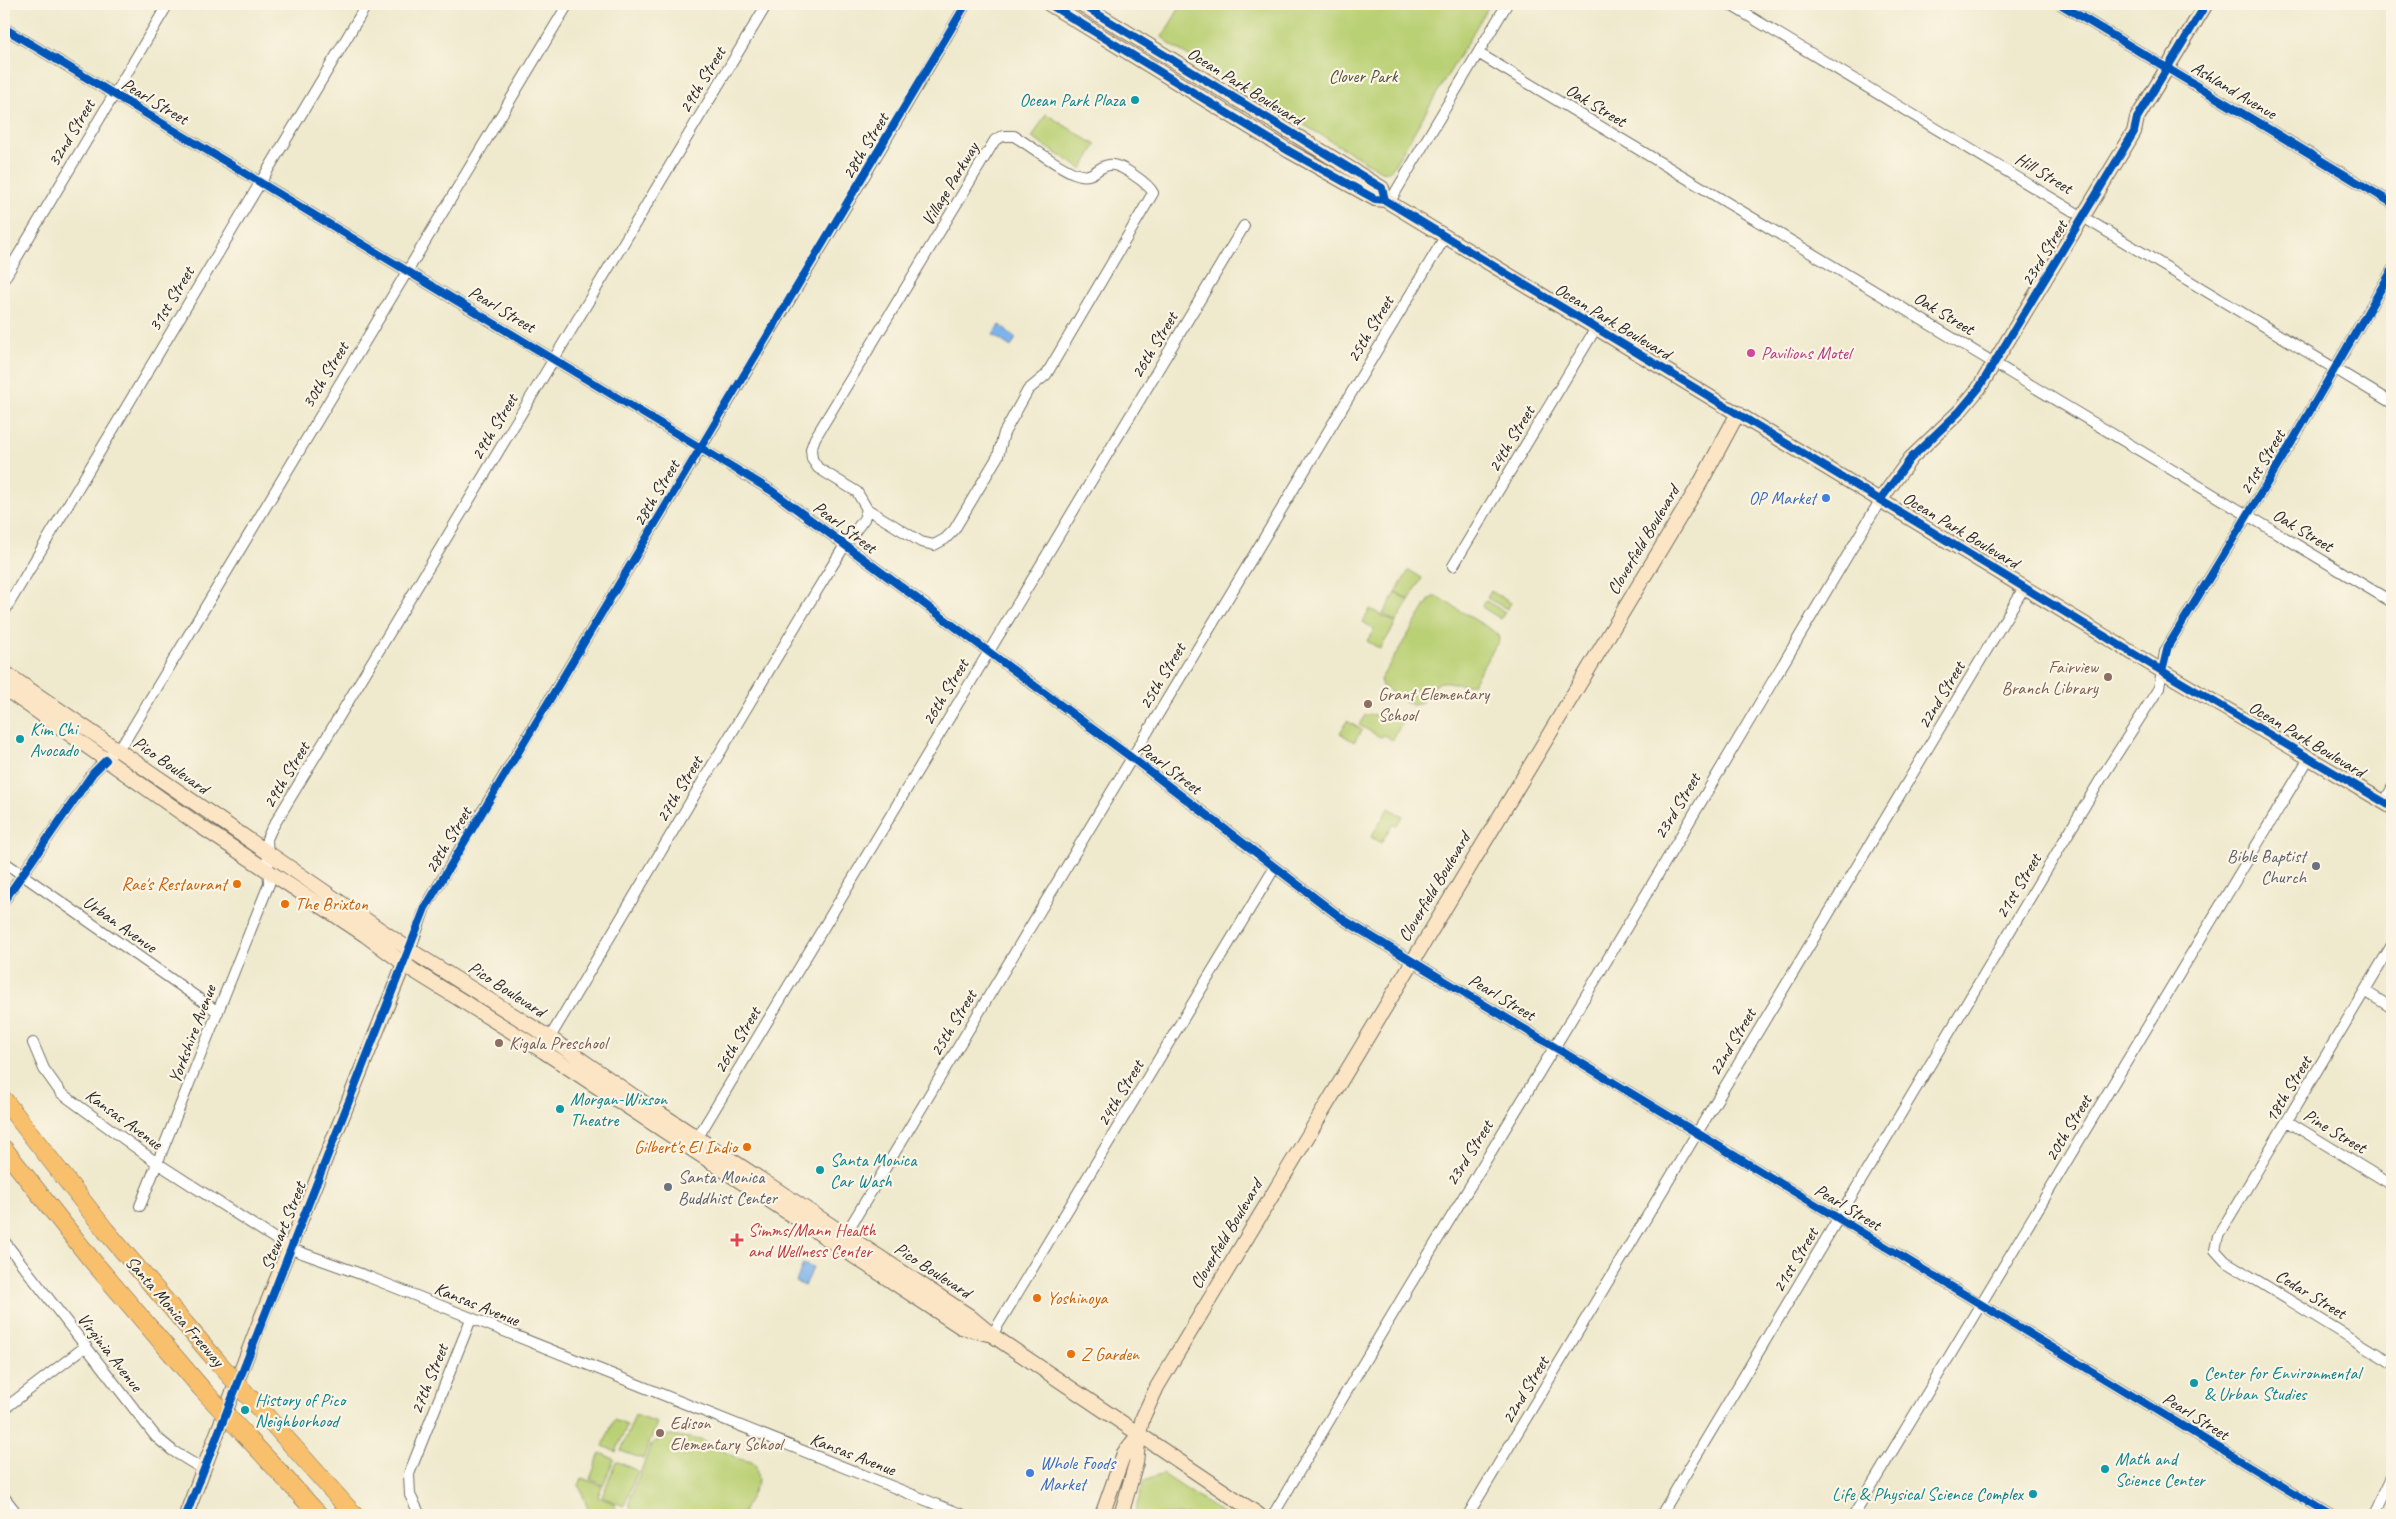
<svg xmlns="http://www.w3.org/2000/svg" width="2396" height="1519" font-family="Caveat,sans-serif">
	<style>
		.green { fill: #bad074; stroke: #727e50 }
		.water { fill: #7db4ec; stroke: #54708c }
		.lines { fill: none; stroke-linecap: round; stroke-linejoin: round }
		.street-casing { stroke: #706e64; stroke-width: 12 }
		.secondary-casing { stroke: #706e64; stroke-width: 16 }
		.highway-casing { stroke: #706e64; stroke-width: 19 }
		.street { stroke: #fff; stroke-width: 10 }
		.secondary { stroke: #fce5c4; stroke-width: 14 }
		.highway { stroke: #f8bf6c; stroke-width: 18 }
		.highway-bridge-casing { stroke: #706e64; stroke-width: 19; stroke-linecap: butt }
		.highway-bridge { stroke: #f8bf6c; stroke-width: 18 }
		.cycleway-casing { stroke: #fcf5e5; stroke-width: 11 }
		.cycleway { stroke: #0057b8; stroke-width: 8 }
		.culture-dot { fill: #0f9aa8; stroke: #fcf5e5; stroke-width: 2 }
		.hotel-dot { fill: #d1479c; stroke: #fcf5e5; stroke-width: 2 }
		.shop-dot { fill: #3f7fe0; stroke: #fcf5e5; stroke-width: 2 }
		.education-dot { fill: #8d6e63; stroke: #fcf5e5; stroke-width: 2 }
		.worship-dot { fill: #6b7280; stroke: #fcf5e5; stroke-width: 2 }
		.food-dot { fill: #e8710a; stroke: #fcf5e5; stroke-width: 2 }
		.health-dot { fill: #e0444e; stroke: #fcf5e5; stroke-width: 2 }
		.labels { text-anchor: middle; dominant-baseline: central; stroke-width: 4.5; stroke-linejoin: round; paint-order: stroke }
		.park-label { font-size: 18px; fill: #4f543d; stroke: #fcf5e5 }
		.street-label { font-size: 18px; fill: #2b2b2b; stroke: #fcf5e5 }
		.culture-label { font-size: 18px; fill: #0d838f; stroke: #fcf5e5; text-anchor: start }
		.hotel-label { font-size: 18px; fill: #b23c85; stroke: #fcf5e5; text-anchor: start }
		.shop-label { font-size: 18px; fill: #366cbe; stroke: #fcf5e5; text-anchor: end }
		.education-label { font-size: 18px; fill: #785e54; stroke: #fcf5e5; text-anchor: start }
		.worship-label { font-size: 18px; fill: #5b616d; stroke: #fcf5e5; text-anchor: end }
		.food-label { font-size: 18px; fill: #c56008; stroke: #fcf5e5; text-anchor: start }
		.health-label { font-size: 18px; fill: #be3a42; stroke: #fcf5e5; text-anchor: start }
	</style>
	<rect width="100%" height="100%" fill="#fcf5e5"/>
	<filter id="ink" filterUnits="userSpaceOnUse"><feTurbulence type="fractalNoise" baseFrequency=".02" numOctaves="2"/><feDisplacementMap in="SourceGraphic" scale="10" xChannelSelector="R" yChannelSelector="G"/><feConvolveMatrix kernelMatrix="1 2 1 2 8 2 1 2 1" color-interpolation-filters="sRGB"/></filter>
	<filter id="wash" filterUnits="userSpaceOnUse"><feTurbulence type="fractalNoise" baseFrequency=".0096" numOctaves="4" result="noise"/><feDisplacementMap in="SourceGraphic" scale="20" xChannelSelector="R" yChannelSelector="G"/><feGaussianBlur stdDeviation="1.12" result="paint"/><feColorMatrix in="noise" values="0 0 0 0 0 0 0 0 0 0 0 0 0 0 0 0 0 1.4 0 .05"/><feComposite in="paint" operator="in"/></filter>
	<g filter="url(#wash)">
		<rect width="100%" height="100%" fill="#efe9cd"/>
		<path class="green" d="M1182 4H1490L1392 169 1387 172 1381 171 1171 45 1162 37Z
			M1046 114 1096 145 1082 169 1032 138Z
			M1409 570 1422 578 1409 600 1396 592Z
			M1491 591 1511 603 1507 609 1487 598Z
			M1396 593 1409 601 1396 622 1383 614Z
			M1433 597H1438L1498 634 1499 640 1473 683 1463 686C1435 676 1436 684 1420 704L1412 705 1382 686 1380 680 1430 599Z
			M1486 601 1505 612 1501 619 1482 607Z
			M1370 609 1396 623 1380 649 1367 641 1374 629 1363 622Z
			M1389 714 1403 722 1392 740 1385 735 1380 737 1359 725 1365 715Z
			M1347 721 1362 730 1354 742 1340 733Z
			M1389 808 1403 816 1396 826 1393 824 1381 843 1371 837Z
			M635 1415 657 1423 643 1459 621 1451Z
			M614 1420 627 1425 616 1452 603 1446Z
			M671 1435 701 1440 739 1459 752 1462 756 1466 758 1481 742 1515H634L630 1506V1499L651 1445 663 1436Z
			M600 1453 614 1459 603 1485 590 1479Z
			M616 1461 638 1471 624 1506 602 1497Z
			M1163 1474 1225 1515H1134L1144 1481Z
			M582 1478 602 1486 598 1497 616 1504 612 1515H595L588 1509 579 1485Z"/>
		<path class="water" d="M1000 325 1016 338 1011 347 993 335Z
			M803 1264 813 1268 805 1286 796 1282Z"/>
	</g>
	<g filter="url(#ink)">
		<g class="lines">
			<g class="street-casing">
				<path id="street" d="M1729 4 2392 403
					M2060 4 2392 203
					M4 28 772 491 1132 758 1344 920 2330 1515
					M1478 53 2392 602
					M1003 136H1014C1031 146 1056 166 1074 173 1094 181 1095 167 1109 165 1120 163 1149 184 1153 193L1046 375 1028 390 1004 433 998 456 954 530 945 539 934 545 921 542 867 509 857 492 818 468 812 459 811 449 815 438 995 140Z
					M1389 203 1507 4
					M4 279 168 4
					M1453 566 1596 328
					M4 612 367 4
					M2384 803 2392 788
					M4 862 218 1012
					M4 901 93 773 126 739 568 4
					M2392 945 2218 1236 2215 1250 2225 1261 2392 1363
					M410 950 425 908 471 830 883 145 966 4
					M2365 991 2392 1008
					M33 1043 44 1069 61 1093 157 1163 291 1249 369 1277 963 1515
					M546 1044 805 610 845 545 864 519 867 509
					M2287 1121 2392 1185
					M695 1142 1244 226
					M140 1206 269 884 267 839 271 830 767 4
					M848 1236 851 1225 880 1177 1445 237
					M4 1241 156 1437 173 1451 204 1470
					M992 1335 1275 867
					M4 1409 86 1346
					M4 1497 18 1515
					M420 1515 410 1495 409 1474 471 1319
					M1273 1515 1407 1290 1594 982 1881 499
					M1468 1515 2025 586
					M1661 1515 2102 777 2159 688 2165 652 2168 646 2292 442 2392 270
					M1854 1515 2309 758
					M2374 1515 2392 1477"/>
			</g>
			<g class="secondary-casing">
				<path id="secondary" d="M1049 4 1289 151 1375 199 1385 200 2162 671 2392 807
					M1081 4 1382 188 1385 200
					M1881 499 1911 458 1959 412 1979 388 2128 142 2134 132 2137 118 2206 4
					M4 672 410 950 550 1038 635 1097 968 1315 992 1335 1259 1515
					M4 688 200 826 365 935 414 971 543 1051 961 1327 988 1334
					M186 1515 260 1321 407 956
					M1102 1515 1124 1453 1139 1434
					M1121 1515 1136 1463 1139 1434 1143 1417 1157 1387 1702 480 1738 413"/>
			</g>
			<g class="highway-casing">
				<path id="highway" d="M4 1100 106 1231 215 1359
					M4 1149 90 1258 202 1389
					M258 1407 354 1515
					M246 1436 319 1515"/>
			</g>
			<use href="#street" class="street"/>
			<use href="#secondary" class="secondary"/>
			<use href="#highway" class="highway"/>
			<g class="highway-bridge-casing">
				<path id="highway-bridge" d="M215 1359 258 1407
					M202 1389 246 1436"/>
			</g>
			<use href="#highway-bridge" class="highway-bridge"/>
			<g class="cycleway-casing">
				<path id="cycleway" d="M1049 4 1289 151 1375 199 1385 200 2162 671 2392 807
					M1081 4 1382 188 1385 200
					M2060 4 2392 203
					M4 28 772 491 1132 758 1344 920 2330 1515
					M1881 499 1911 458 1959 412 1979 388 2128 142 2134 132 2137 118 2206 4
					M2162 671 2168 646 2292 442 2392 270
					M4 901 93 773 106 760
					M186 1515 425 908 966 4"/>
			</g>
			<use href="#cycleway" class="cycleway"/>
		</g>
	</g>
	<g class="culture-dot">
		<circle cx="1135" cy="100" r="5"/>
		<circle cx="20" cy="739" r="5"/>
		<circle cx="560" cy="1109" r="5"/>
		<circle cx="820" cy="1170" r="5"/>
		<circle cx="2194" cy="1383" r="5"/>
		<circle cx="245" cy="1410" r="5"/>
		<circle cx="2105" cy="1469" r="5"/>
		<circle cx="2033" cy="1494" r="5"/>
	</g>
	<circle class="hotel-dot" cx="1751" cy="353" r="5"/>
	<g class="shop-dot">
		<circle cx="1826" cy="498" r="5"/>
		<circle cx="1030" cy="1473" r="5"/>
	</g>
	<g class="education-dot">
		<circle cx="2108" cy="677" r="5"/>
		<circle cx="1368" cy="704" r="5"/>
		<circle cx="499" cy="1043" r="5"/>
		<circle cx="660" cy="1433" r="5"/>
	</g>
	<g class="worship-dot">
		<circle cx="2316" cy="866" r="5"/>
		<circle cx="668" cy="1187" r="5"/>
	</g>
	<g class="food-dot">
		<circle cx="237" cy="884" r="5"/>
		<circle cx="285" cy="904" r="5"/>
		<circle cx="747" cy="1147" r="5"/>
		<circle cx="1037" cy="1298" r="5"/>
		<circle cx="1071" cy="1354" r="5"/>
	</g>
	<path class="health-dot" d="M734.5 1232.5h5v5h5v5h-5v5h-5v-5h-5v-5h5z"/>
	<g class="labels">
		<g class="park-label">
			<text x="1363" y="76">Clover Park</text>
		</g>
		<g class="street-label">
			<text transform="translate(702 80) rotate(-59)">29th Street</text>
			<text transform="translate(1245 86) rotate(32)">Ocean Park Boulevard</text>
			<text transform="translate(2234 90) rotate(31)">Ashland Avenue</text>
			<text transform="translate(155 101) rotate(31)">Pearl Street</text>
			<text transform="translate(1596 105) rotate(31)">Oak Street</text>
			<text transform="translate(71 133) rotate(-59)">32nd Street</text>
			<text transform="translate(865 146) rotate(-59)">28th Street</text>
			<text transform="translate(2044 173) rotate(31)">Hill Street</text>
			<text transform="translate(950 184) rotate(-59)">Village Parkway</text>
			<text transform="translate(2044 253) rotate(-59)">23rd Street</text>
			<text transform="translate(171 299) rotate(-59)">31st Street</text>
			<text transform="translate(502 309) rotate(31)">Pearl Street</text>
			<text transform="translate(1944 313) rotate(31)">Oak Street</text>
			<text transform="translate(1613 321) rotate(31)">Ocean Park Boulevard</text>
			<text transform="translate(1370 329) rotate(-59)">25th Street</text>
			<text transform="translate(1154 345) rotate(-59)">26th Street</text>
			<text transform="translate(325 375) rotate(-59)">30th Street</text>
			<text transform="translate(494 427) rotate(-59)">29th Street</text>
			<text transform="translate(1511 439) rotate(-59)">24th Street</text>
			<text transform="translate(2262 462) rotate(-59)">21st Street</text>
			<text transform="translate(656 493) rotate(-59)">28th Street</text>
			<text transform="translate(845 527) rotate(37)">Pearl Street</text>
			<text transform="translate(1961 530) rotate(31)">Ocean Park Boulevard</text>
			<text transform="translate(2303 530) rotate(31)">Oak Street</text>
			<text transform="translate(1643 540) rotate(-59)">Cloverfield Boulevard</text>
			<text transform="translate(1162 676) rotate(-59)">25th Street</text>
			<text transform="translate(945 692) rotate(-59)">26th Street</text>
			<text transform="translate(1941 695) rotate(-59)">22nd Street</text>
			<text transform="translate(2307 739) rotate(31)">Ocean Park Boulevard</text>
			<text transform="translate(171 765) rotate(35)">Pico Boulevard</text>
			<text transform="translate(1170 768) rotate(37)">Pearl Street</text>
			<text transform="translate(286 775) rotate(-59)">29th Street</text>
			<text transform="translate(679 789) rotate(-59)">27th Street</text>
			<text transform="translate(1677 806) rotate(-59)">23rd Street</text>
			<text transform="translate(448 840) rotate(-59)">28th Street</text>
			<text transform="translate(2018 886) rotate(-59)">21st Street</text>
			<text transform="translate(1434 887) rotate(-59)">Cloverfield Boulevard</text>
			<text transform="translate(120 924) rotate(35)">Urban Avenue</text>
			<text transform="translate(507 989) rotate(33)">Pico Boulevard</text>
			<text transform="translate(1502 997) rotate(31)">Pearl Street</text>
			<text transform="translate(953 1023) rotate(-59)">25th Street</text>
			<text transform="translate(192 1034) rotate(-69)">Yorkshire Avenue</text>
			<text transform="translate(737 1040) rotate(-59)">26th Street</text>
			<text transform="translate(1732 1042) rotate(-59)">22nd Street</text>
			<text transform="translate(2288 1089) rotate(-59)">18th Street</text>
			<text transform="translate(1120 1093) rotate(-59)">24th Street</text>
			<text transform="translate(124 1119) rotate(36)">Kansas Avenue</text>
			<text transform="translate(2068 1128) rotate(-59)">20th Street</text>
			<text transform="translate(2335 1131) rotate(31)">Pine Street</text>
			<text transform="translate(1469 1153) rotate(-58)">23rd Street</text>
			<text transform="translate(1848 1207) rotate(31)">Pearl Street</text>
			<text transform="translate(283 1226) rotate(-68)">Stewart Street</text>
			<text transform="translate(1226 1234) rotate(-59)">Cloverfield Boulevard</text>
			<text transform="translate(1795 1260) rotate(-59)">21st Street</text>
			<text transform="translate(933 1270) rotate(33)">Pico Boulevard</text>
			<text transform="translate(2311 1294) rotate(31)">Cedar Street</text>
			<text transform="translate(477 1304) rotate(22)">Kansas Avenue</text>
			<text transform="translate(175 1311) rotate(49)">Santa Monica Freeway</text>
			<text transform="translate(110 1352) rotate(52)">Virginia Avenue</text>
			<text transform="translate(429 1379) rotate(-68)">27th Street</text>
			<text transform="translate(1525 1390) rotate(-59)">22nd Street</text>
			<text transform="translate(2196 1416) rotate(32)">Pearl Street</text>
			<text transform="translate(853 1454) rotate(21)">Kansas Avenue</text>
		</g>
		<g class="culture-label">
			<text x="1125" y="100" text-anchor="end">Ocean Park Plaza</text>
			<text x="30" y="729">Kim Chi<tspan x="30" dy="21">Avocado</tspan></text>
			<text x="570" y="1099">Morgan-Wixson<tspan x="570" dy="21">Theatre</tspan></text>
			<text x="830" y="1160">Santa Monica<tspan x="830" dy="21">Car Wash</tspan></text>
			<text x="2204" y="1373">Center for Environmental<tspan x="2204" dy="21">&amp; Urban Studies</tspan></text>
			<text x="255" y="1400">History of Pico<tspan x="255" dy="21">Neighborhood</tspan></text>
			<text x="2115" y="1459">Math and<tspan x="2115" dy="21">Science Center</tspan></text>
			<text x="2023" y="1494" text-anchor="end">Life &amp; Physical Science Complex</text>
		</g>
		<g class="hotel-label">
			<text x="1761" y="353">Pavilions Motel</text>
		</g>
		<g class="shop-label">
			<text x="1816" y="498">OP Market</text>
			<text x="1040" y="1463" text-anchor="start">Whole Foods<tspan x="1040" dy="21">Market</tspan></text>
		</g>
		<g class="education-label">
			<text x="2098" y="667" text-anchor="end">Fairview<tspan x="2098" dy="21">Branch Library</tspan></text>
			<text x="1378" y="694">Grant Elementary<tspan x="1378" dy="21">School</tspan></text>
			<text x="509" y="1043">Kigala Preschool</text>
			<text x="670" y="1423">Edison<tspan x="670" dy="21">Elementary School</tspan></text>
		</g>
		<g class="worship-label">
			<text x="2306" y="856">Bible Baptist<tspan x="2306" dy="21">Church</tspan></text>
			<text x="678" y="1177" text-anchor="start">Santa Monica<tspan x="678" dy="21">Buddhist Center</tspan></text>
		</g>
		<g class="food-label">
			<text x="227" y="884" text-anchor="end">Rae's Restaurant</text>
			<text x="295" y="904">The Brixton</text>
			<text x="737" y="1147" text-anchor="end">Gilbert's El Indio</text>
			<text x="1047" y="1298">Yoshinoya</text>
			<text x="1081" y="1354">Z Garden</text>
		</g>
		<g class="health-label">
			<text x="748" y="1230">Simms/Mann Health<tspan x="748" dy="21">and Wellness Center</tspan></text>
		</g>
	</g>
	<rect width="2396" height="1519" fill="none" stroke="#fcf5e5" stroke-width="20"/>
</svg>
